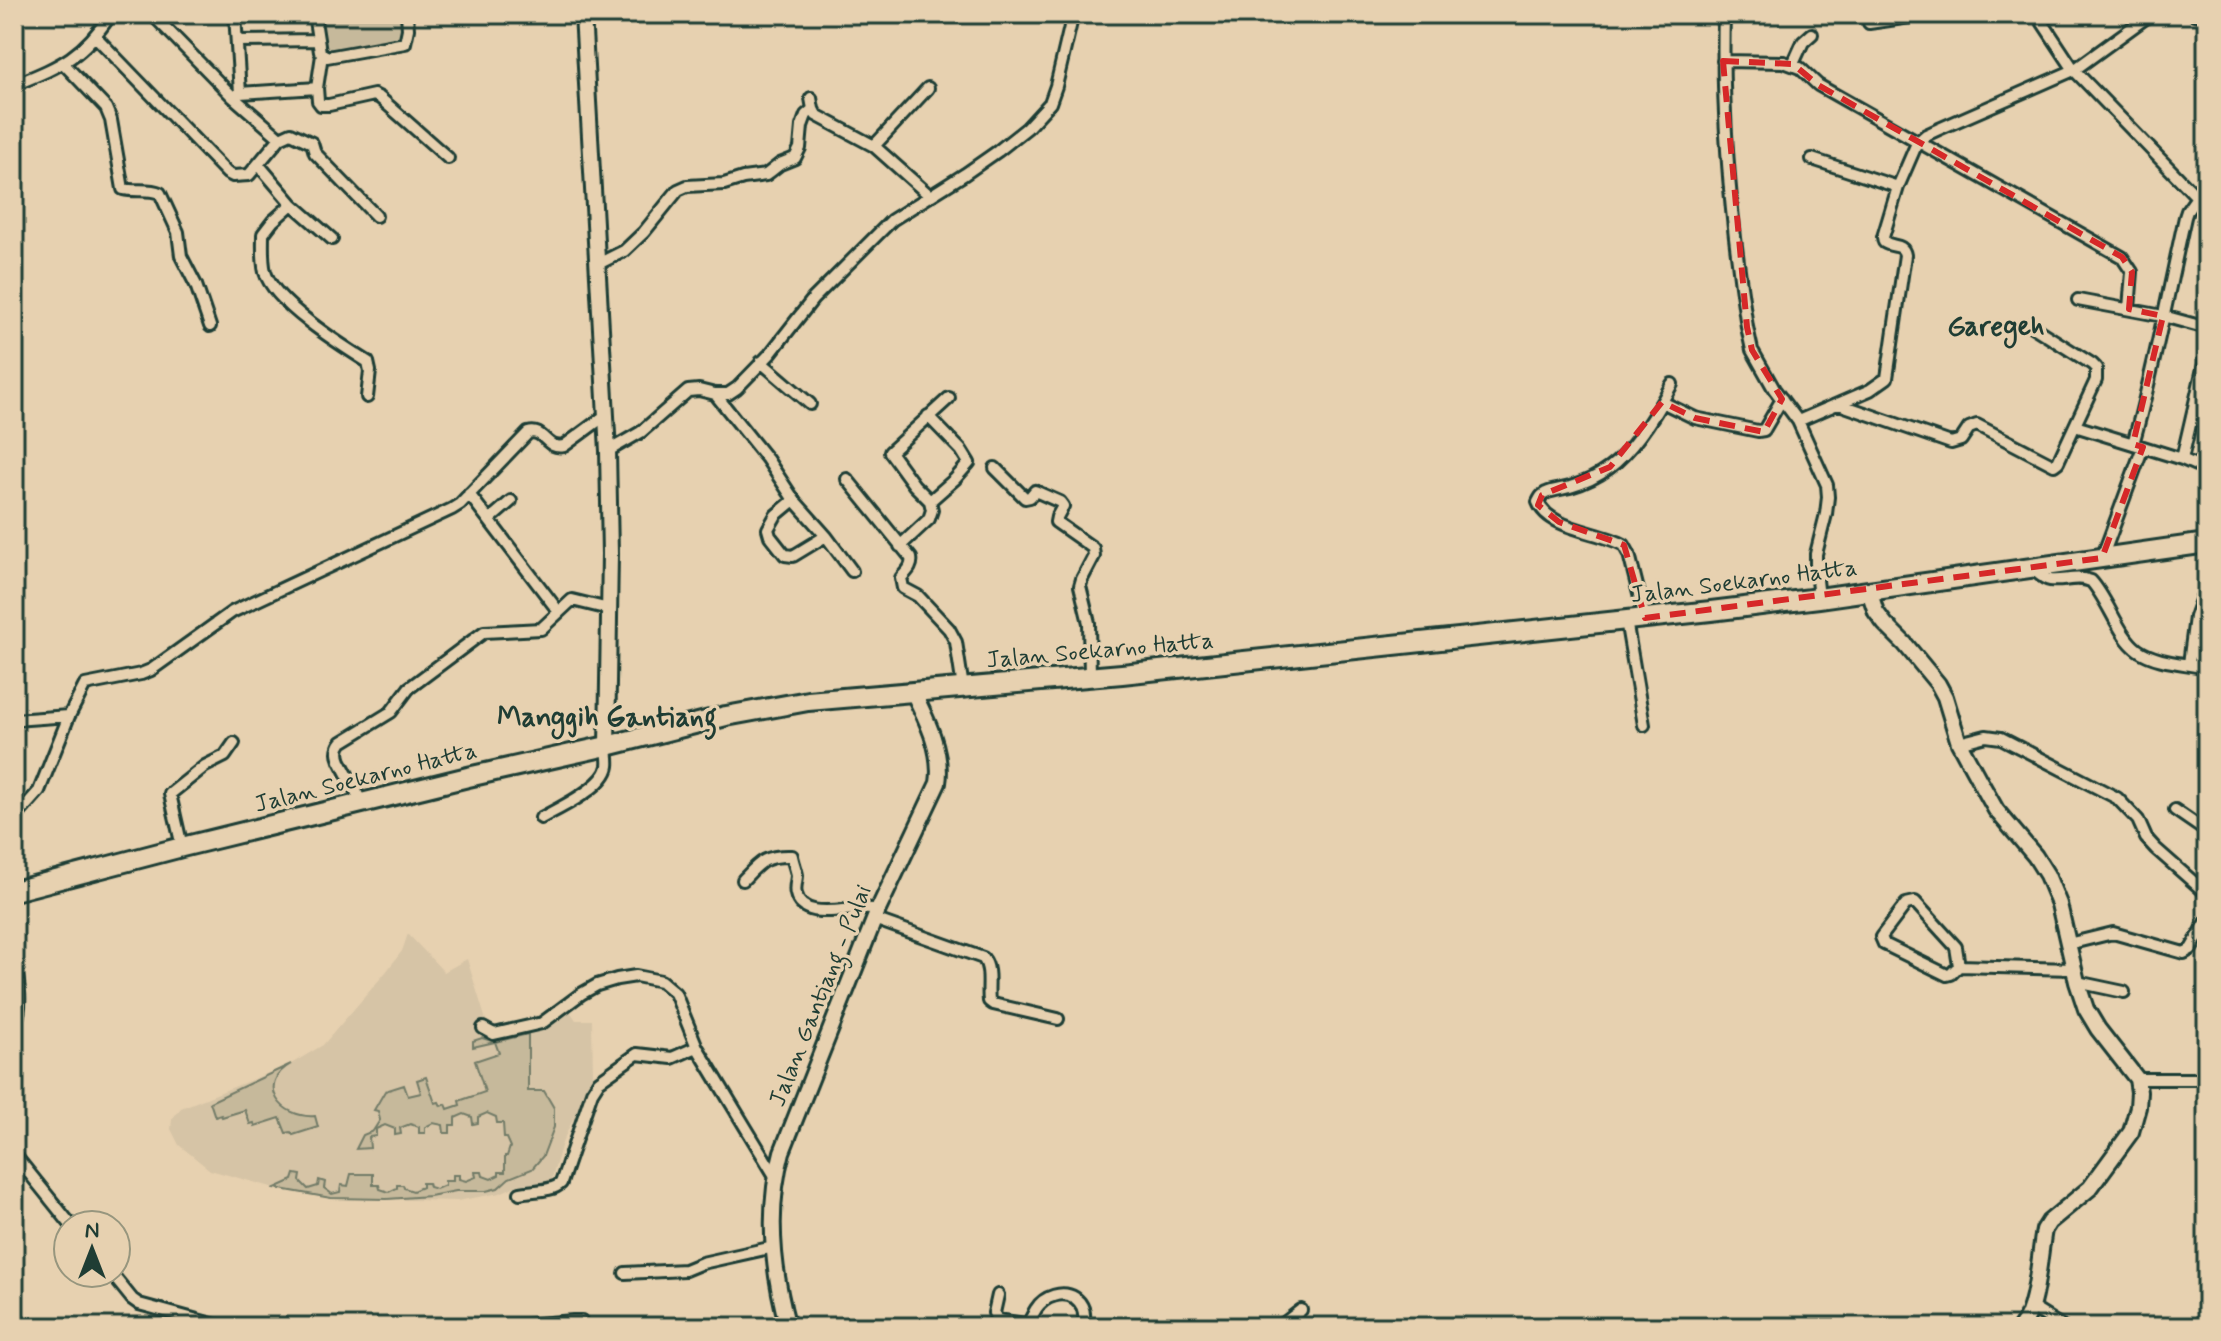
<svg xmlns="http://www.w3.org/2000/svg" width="2221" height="1341" font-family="Mynerve,sans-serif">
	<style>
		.built { fill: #d6c4a6 }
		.green { fill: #c6b99b; stroke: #727b68; stroke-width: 2 }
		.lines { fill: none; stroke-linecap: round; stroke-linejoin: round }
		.street-casing { stroke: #1f3d34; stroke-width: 16 }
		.secondary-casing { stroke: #1f3d34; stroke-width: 20 }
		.highway-casing { stroke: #1f3d34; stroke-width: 24 }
		.street { stroke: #e7d1b0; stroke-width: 10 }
		.secondary { stroke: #e7d1b0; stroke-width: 14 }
		.highway { stroke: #e7d1b0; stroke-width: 18 }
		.marked { fill: none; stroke: #d62828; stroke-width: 6; stroke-dasharray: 16 10; stroke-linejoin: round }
		.labels { text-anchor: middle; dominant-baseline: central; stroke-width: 7; stroke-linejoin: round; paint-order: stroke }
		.street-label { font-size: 24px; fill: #1f3d34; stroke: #e7d1b0 }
		.quarter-label { font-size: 28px; font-weight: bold; fill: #1f3d34; stroke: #e7d1b0 }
	</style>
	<rect width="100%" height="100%" fill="#e7d1b0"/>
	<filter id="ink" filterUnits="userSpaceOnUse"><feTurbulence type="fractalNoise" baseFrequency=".0125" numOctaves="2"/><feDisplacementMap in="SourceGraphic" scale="16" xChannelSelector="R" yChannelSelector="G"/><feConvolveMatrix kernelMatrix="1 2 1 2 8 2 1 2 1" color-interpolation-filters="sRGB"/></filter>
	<g filter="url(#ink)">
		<path class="built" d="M408 934 444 972 467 959 489 1030 543 1013 561 998 576 1020H592L593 1076 562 1143 550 1185H518L500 1193 457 1201 331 1198 275 1188 210 1170 179 1145 171 1129 172 1119 181 1108 291 1064 323 1045 386 972 402 951Z"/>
		<path class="green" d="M320 14H406L408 45 322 50Z
			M528 1034V1091H544L554 1108V1127L543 1156 532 1169 509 1178 498 1188 486 1191H456L430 1196 387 1199 331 1198 275 1188 293 1180 295 1174 301 1175 300 1181 308 1189 318 1186 319 1180 325 1182 324 1188 332 1194 340 1192 341 1185 348 1186 351 1174H373V1185H379L380 1189 389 1192 397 1188V1185H403L404 1188 413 1191 422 1187V1183H428L429 1187 436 1189 445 1185V1181H453V1175H459V1179L466 1181 476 1177 475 1172H482L483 1176 491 1179 499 1175V1172H505V1156H507L510 1147 506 1138H504L503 1123H497L496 1117 487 1113 478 1117V1123L473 1124 472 1117 464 1114 455 1118V1125H450V1133H444L443 1125 433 1123 425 1127V1133H419V1127L410 1124 400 1128 401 1134 395 1135V1129L385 1125 376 1129V1136L369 1137 370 1148 356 1149 363 1135 373 1131 380 1120 378 1111 374 1110 385 1091 404 1085 408 1096 421 1093 417 1080 426 1077 435 1103 439 1102 441 1106 446 1104 448 1109 460 1105 459 1101 485 1092 475 1061 499 1053 495 1042 473 1047V1041L482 1038 495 1042Z
			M291 1064C255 1084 281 1119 315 1116L318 1127 293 1135 291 1132 286 1133 280 1118 255 1126 254 1123 250 1124 245 1110 222 1117 221 1115 215 1117 210 1102Z"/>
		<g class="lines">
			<g class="street-casing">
				<path id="street" d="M152 14 233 97 280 138
					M235 14 240 93
					M314 14 320 52 327 57 405 43 408 29 407 14
					M1724 14C1721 119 1731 223 1747 327L1752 350 1774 389 1798 421 1827 485 1828 497 1826 514 1816 554V571L1819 598
					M2037 14 2074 70 2197 197 2207 201
					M2194 14 2207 17
					M1869 23 1931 14
					M96 37 227 173 233 176 249 175 280 138 291 133 312 143 315 153 376 216
					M237 41 316 40
					M1723 61 1784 62 1800 68 1818 85 2122 257 2132 272 2129 309
					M64 64 106 108 111 120 123 189C135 192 149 188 160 193L178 232 181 256 196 285 210 326
					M1793 64 1803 42 1812 34
					M14 85C60 66 82 58 111 14
					M317 88 318 101 321 105H329L374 95 380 98 448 158
					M928 88 874 146 929 195
					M233 97 240 93 317 88 322 55
					M811 98 813 109 816 115 874 146
					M1812 159 1898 187
					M258 164 292 204 332 239
					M292 204 273 221 263 234C263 246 262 260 265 272 274 303 341 345 368 362L370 371 367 397
					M598 264 624 251 644 232 678 190 687 186 724 184 743 178 766 175 780 164 795 158 800 148 802 126 806 115 813 109
					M2078 300 2163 316 2207 328
					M2207 351 2182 459 2207 470
					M761 362 810 404
					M715 394 767 459 794 500 826 536 852 571
					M1662 402 1695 418 1758 431 1764 430 1782 399
					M1839 404 1951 443 1961 440 1969 428 1977 425 2054 465 2058 462 2096 380V368L2092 364 2030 325
					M928 416 961 450 969 463 955 479 930 501
					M1798 421 1870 390 1887 378 1905 255C1903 243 1893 248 1884 242L1883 237 1898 187 1917 143 1926 135 1939 129 2074 70 2151 14
					M2075 426 2182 459
					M2133 444C2154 369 2168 293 2185 217L2187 211 2197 197
					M608 451 641 432 688 391 699 390 715 394H728L737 388 770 354 813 299 892 220 965 174 998 151 1027 128 1050 103 1056 86 1073 14
					M995 468 1025 498 1030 497 1035 491 1060 502 1063 506 1057 517 1056 522 1093 548 1094 556 1082 579 1080 586 1089 623 1090 676
					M847 479 911 558C913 567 906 572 901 578L903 588 918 596 949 629 956 642 963 688
					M469 494 559 612
					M794 500 776 515 768 529 770 536 785 555 793 556 826 536
					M489 520 511 501
					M900 546 929 519 932 510 930 501 914 485 890 452 949 398
					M2102 558 2143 447
					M2033 569C2038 573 2043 579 2050 580 2064 582 2076 575 2091 581 2108 599 2119 637 2138 650 2157 663 2185 663 2207 668
					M1645 618 1629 554 1624 545C1600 531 1549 530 1538 502 1541 497 1540 496 1546 493 1553 490 1562 489 1570 487 1584 483 1597 477 1609 468 1635 449 1657 412 1672 384
					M1626 620 1644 725
					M2189 664 2195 617 2205 589 2207 571
					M14 720 69 716 85 685 141 674 151 670 232 612 452 509 460 504 528 433C545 428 545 450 564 446L606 415
					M1959 743 1986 736 2001 738 2117 798 2138 820 2146 838 2156 849 2207 894
					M362 803 340 761C337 754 337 748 342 742L391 712 409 688 484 632 541 629 572 600 609 609
					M2175 810 2207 832
					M541 818C558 809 605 787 608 766 609 760 607 752 607 746
					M14 819 39 791 69 716
					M182 847 170 794 205 766 225 756 234 743
					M743 880C760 862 765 855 792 856 793 862 796 869 797 875 797 881 794 888 796 894 803 925 856 903 878 910
					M874 919 983 958C992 969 987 987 989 1001L993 1004 1058 1019
					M2068 944 2113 933 2184 953 2191 949 2207 921
					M14 961C19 984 23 1006 14 1028
					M1959 966 1956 947 1915 902 1906 904 1881 937 1884 944 1947 975 1951 974 1959 966 2074 969
					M2077 982 2124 992
					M483 1028 494 1034 542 1023 581 994 597 985 617 979 636 976 661 981 675 993 697 1047 775 1176
					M2137 1079H2207
					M14 1154 71 1225
					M520 1193C533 1190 552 1192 561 1183L592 1092 599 1081 637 1054 672 1058 697 1047
					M111 1273 132 1299 139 1304 223 1327
					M625 1273 685 1270 702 1263 774 1247
					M998 1295 994 1313 997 1320 1026 1324C1032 1320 1032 1315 1036 1309 1044 1296 1063 1290 1075 1298 1083 1304 1085 1312 1084 1321L1079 1327
					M2031 1307 2063 1327
					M502 1327 573 1321H581L583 1327
					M1279 1327 1301 1310"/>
			</g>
			<g class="secondary-casing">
				<path id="secondary" d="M583 14 608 451 610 554 607 746
					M1869 591 1876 612 1885 624 1905 644 1938 684 1945 697 1959 743 1978 778 1996 810 2035 856 2047 875 2059 904 2077 982 2086 1009 2098 1029 2137 1079 2139 1092 2138 1107 2131 1132 2090 1188 2049 1222 2044 1230C2039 1255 2037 1310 2021 1327
					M788 1327C772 1269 766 1210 782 1152L878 910 938 783C943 752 927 720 913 692"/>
			</g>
			<g class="highway-casing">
				<path id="highway" d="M14 891 182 847 468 777 607 746 726 716 808 701 1122 674 1711 611 1819 598 2207 543"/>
			</g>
			<use href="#street" class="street"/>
			<use href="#secondary" class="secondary"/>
			<use href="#highway" class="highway"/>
		</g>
	</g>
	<path class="marked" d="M1723 61 1793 64 1818 85 2122 257 2132 272 2129 309 2163 316 2133 444 2143 447 2102 558 1645 618 1624 545 1559 522 1538 505 1542 495 1610 467 1662 402 1695 418 1764 432 1782 399 1752 350 1747 327Z"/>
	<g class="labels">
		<g class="street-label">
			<text transform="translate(1744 582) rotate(-7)">Jalan Soekarno Hatta</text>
			<text transform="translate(1100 651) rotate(-5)">Jalan Soekarno Hatta</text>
			<text transform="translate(366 778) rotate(-14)">Jalan Soekarno Hatta</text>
			<text transform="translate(821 996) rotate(-68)">Jalan Gantiang - Pulai</text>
		</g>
		<g class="quarter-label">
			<text x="1996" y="327">Garegeh</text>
			<text x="607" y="718">Manggih Gantiang</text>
		</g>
	</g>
	<rect width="2221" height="1341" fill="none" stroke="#e7d1b0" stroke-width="48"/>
	<rect x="24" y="24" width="2173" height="1293" fill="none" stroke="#1f3d34" stroke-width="3" filter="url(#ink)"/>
	<g transform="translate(92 1249)"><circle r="38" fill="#e7d1b0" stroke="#97967e" stroke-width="2"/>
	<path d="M0-6L14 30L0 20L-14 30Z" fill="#1f3d34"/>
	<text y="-12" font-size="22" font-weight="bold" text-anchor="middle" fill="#1f3d34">N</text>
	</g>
</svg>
